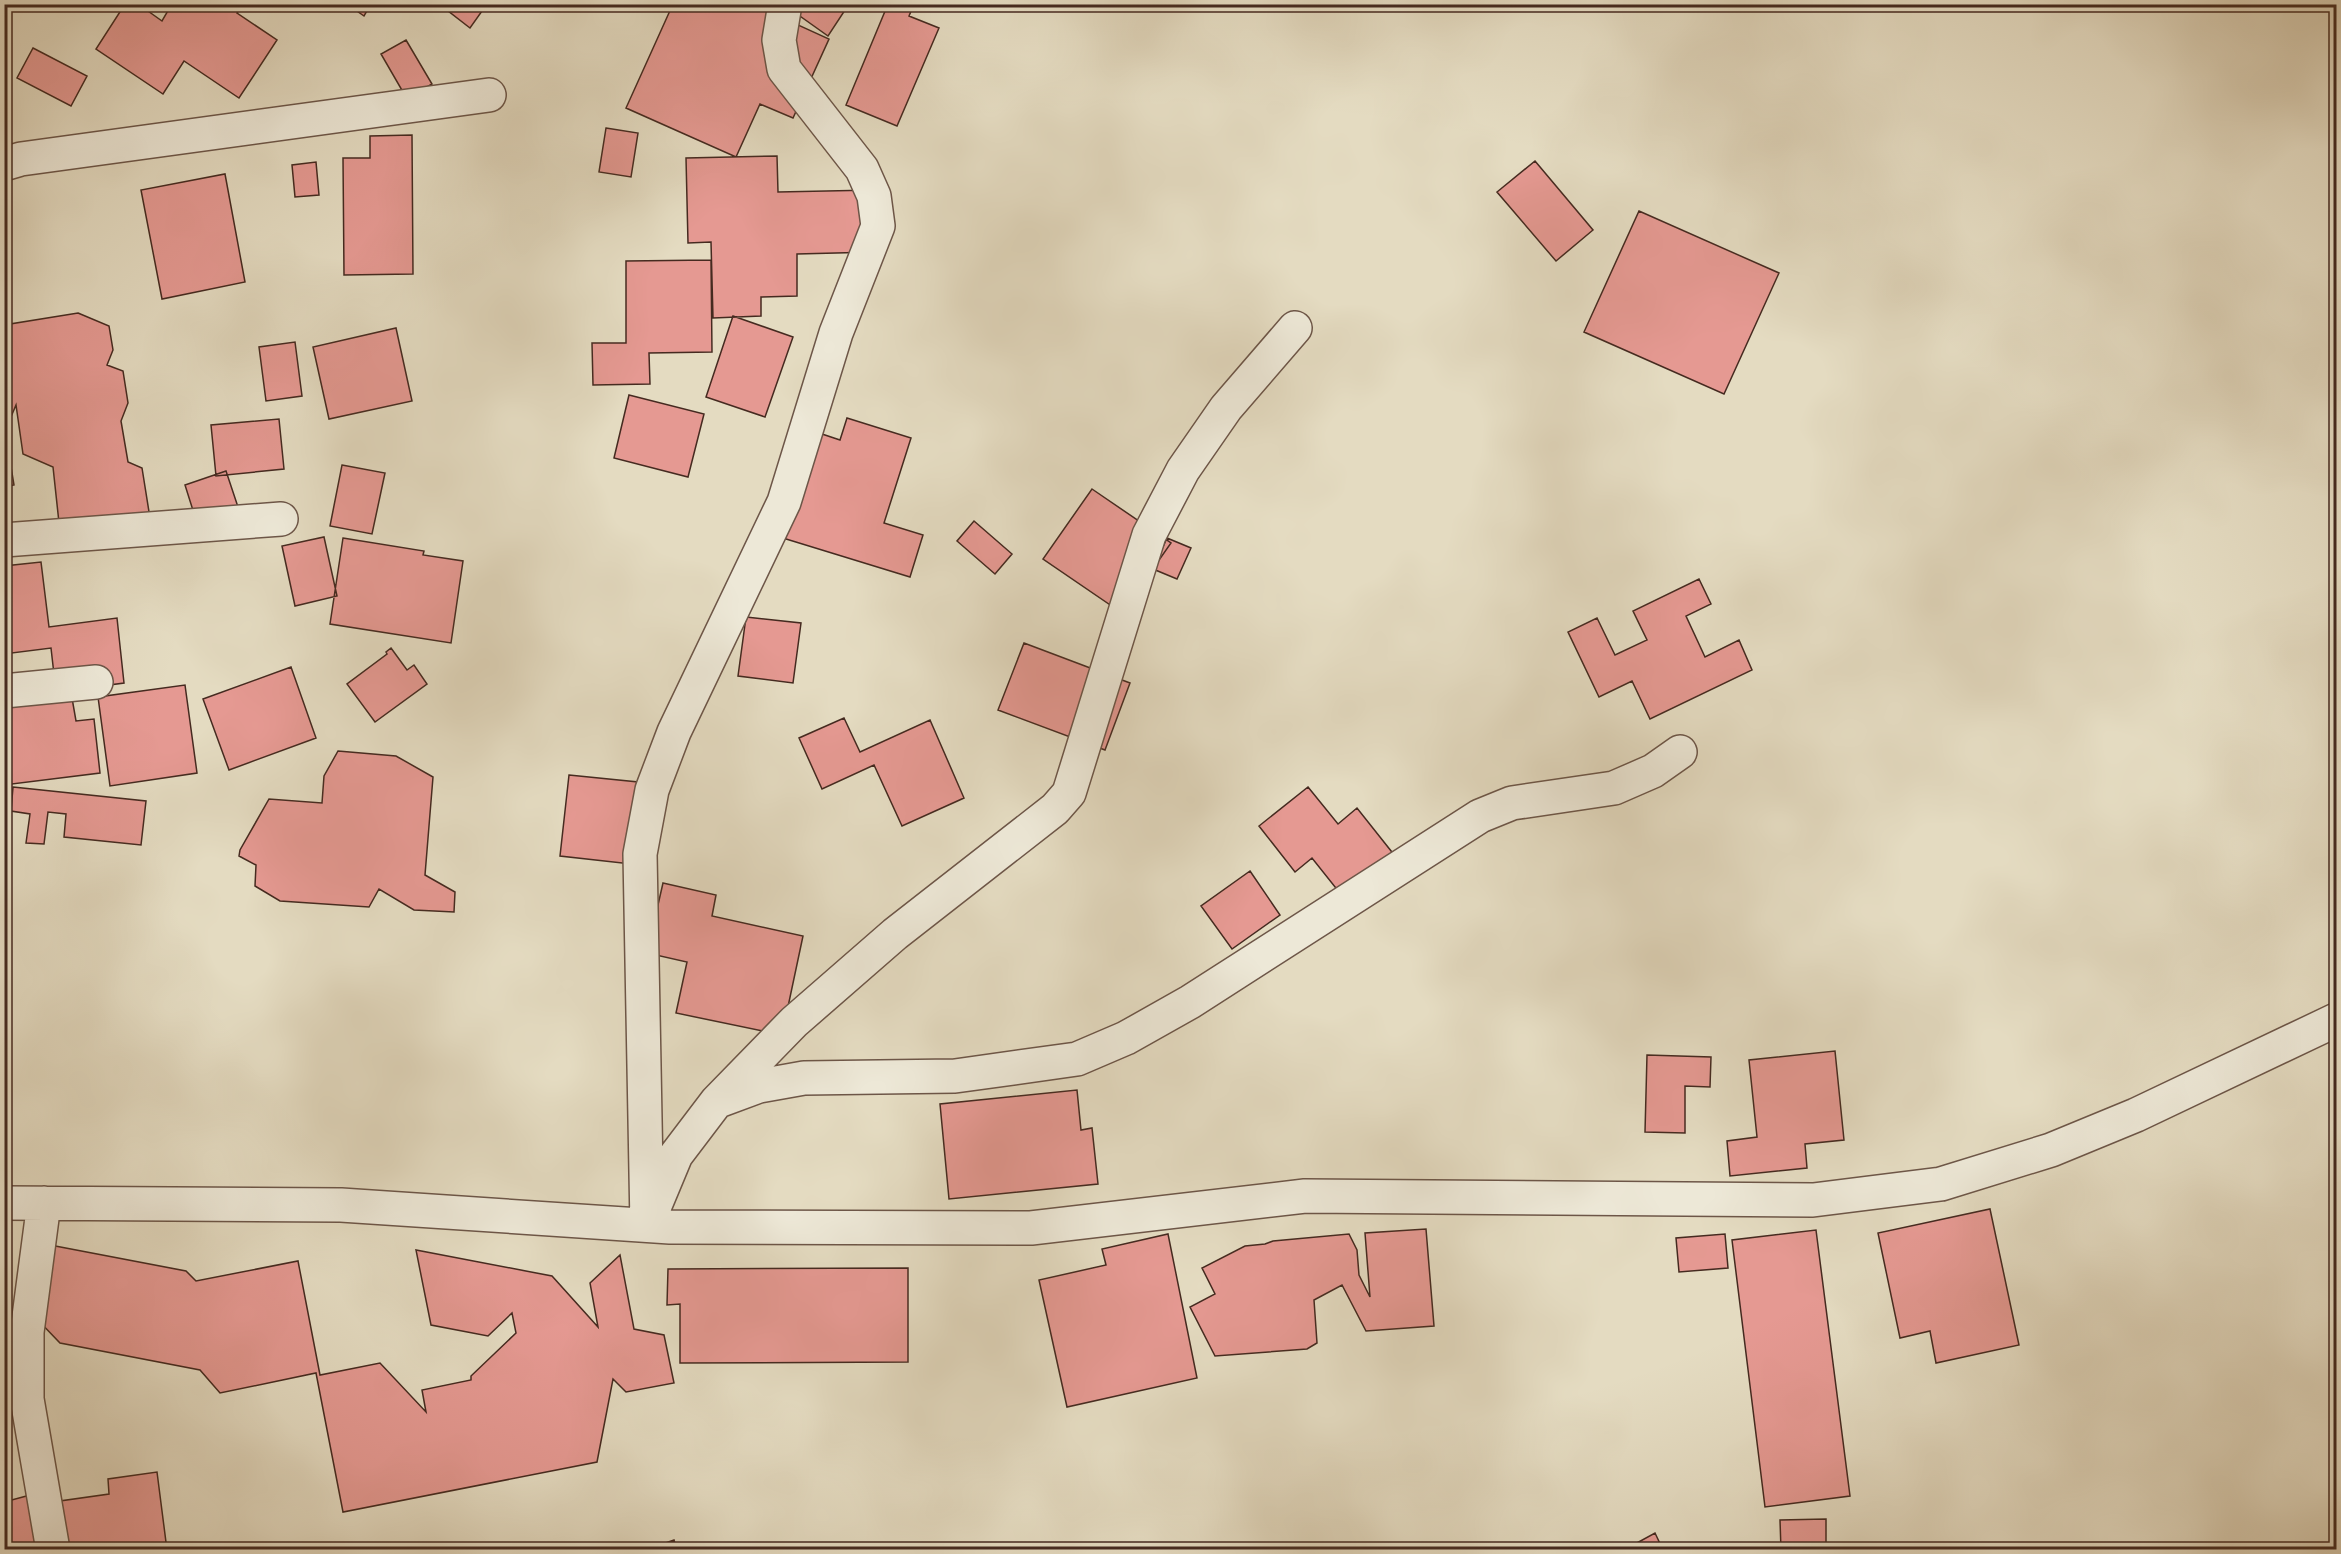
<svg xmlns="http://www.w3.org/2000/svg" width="2341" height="1554" font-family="'IM FELL English',serif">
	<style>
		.building { fill: #e59992; stroke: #452a20; stroke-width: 1.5 }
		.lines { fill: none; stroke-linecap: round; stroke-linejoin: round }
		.minor-casing { stroke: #6d5648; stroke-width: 36 }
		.minor { stroke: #ede8d7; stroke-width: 33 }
	</style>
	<rect width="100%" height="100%" fill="#e4dbc1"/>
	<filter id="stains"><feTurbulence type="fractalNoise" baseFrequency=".00333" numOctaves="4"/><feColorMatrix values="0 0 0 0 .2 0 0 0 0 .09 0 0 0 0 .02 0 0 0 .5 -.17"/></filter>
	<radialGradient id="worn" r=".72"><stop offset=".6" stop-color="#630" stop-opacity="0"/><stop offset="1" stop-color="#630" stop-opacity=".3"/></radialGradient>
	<path class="building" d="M125 4H138L162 21 169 9 162 4H243L237 13 277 40 239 98 184 61 163 94 96 49Z
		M347 4H371L364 16Z
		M445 4H487L470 28 443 7Z
		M673 4H762L761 8 829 39 793 118 760 104 736 157 626 108Z
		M783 4H849L828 36Z
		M888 4H914L909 16 939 28 897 126 846 105Z
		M406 40 432 84 407 99 381 54Z
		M33 48 87 76 71 106 17 78Z
		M606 128 638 133 631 177 599 172Z
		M412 135 413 274 344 275 343 158H370V136Z
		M777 156 778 192 874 190 875 252 797 254V296L761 297V316L713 318 711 242 688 243 686 158Z
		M1535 161 1593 230 1556 261 1497 192Z
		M316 162 319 195 295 197 292 165Z
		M225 174 245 282 162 299 141 190Z
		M1639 211 1779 273 1724 394 1584 332Z
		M711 260 712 352 649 353 650 384 593 385 592 343H626V261Z
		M78 313 109 326 113 350 107 365 123 371 128 403 121 421 128 462 142 468 150 518 60 532 53 467 23 454 16 405 5 431 14 485 4 487V325Z
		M733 316 793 337 765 417 706 397Z
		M396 328 412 401 329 419 313 347Z
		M295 342 302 396 266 401 259 347Z
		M629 395 704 414 688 477 614 458Z
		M847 418 911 438 884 523 923 535 910 577 773 535 807 429 840 440Z
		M279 419 284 469 216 476 211 425Z
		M342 465 385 473 372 534 330 526Z
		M226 471 244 525 202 539 185 485Z
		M1092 489 1171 543 1122 613 1043 559Z
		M974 521 1012 554 995 574 957 541Z
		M324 537 337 596 295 606 282 546Z
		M343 538 424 551 423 555 463 561 451 643 330 624Z
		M1167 538 1191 548 1177 579 1153 569Z
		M41 562 49 627 117 618 124 683 56 692 51 648 4 654V566Z
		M1699 579 1711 604 1686 616 1705 657 1739 640 1752 670 1650 719 1632 681 1599 697 1568 632 1597 618 1615 655 1647 640 1633 611Z
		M746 617 801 623 793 683 738 676Z
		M1024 643 1130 683 1105 750 998 710Z
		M391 648 407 670 414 665 427 684 375 722 347 684 387 654 386 652Z
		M291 667 316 738 229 770 203 699Z
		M185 685 197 773 110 786 98 697Z
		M72 698 76 721 94 719 100 773 4 785V707Z
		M844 718 860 752 930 720 964 798 902 826 874 765 822 789 799 738Z
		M338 751 396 756 433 777 425 875 455 892 454 912 414 910 379 889 369 907 280 901 255 886 256 865 239 856 240 850 269 799 322 803 324 776Z
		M569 775 648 783 640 865 560 856Z
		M13 787 146 801 141 845 64 837 66 814 48 812 44 844 26 843 30 814 11 811Z
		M1308 787 1338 824 1357 808 1399 861 1347 902 1312 858 1295 872 1259 826Z
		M1250 871 1280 915 1232 949 1201 906Z
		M663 883 716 895 712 916 803 936 782 1035 676 1013 687 962 647 953Z
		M1835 1051 1844 1140 1805 1144 1807 1168 1730 1176 1727 1141 1757 1137 1749 1060Z
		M1647 1055 1711 1057 1710 1087 1685 1086V1133L1645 1132Z
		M1077 1090 1081 1130 1092 1128 1098 1184 949 1199 940 1104Z
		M1990 1209 2019 1345 1936 1363 1930 1331 1900 1338 1878 1233Z
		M1426 1229 1434 1326 1366 1331 1342 1285 1314 1300 1317 1343 1307 1349 1215 1356 1190 1307 1215 1294 1202 1268 1245 1246 1265 1244 1273 1241 1349 1234 1357 1250 1359 1275 1370 1297 1365 1233Z
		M1816 1230 1850 1496 1765 1507 1732 1240Z
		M1168 1234 1197 1378 1067 1407 1039 1280 1106 1265 1102 1249Z
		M1725 1234 1728 1268 1679 1272 1676 1238Z
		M50 1245 186 1271 196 1281 298 1261 320 1375 380 1363 426 1412 422 1390 471 1380V1376L516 1333 512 1313 488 1336 431 1325 416 1250 552 1276 598 1327 590 1283 620 1255 634 1329 664 1335 674 1383 626 1392 613 1379 597 1462 343 1512 316 1373 220 1393 200 1370 60 1343 36 1318Z
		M908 1268V1362L680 1363V1304L667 1305 668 1269Z
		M157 1472 167 1550H66L60 1501 109 1494 108 1479Z
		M34 1494 48 1550H4V1502Z
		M1826 1519V1550H1781L1780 1520Z
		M1655 1533 1663 1550H1624Z
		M674 1540 677 1550H646Z"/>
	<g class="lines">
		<g class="minor-casing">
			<path id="minor" d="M4 164 21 159 489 95
				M4 540 281 519
				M4 691 96 682
				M721 1100 759 1086 804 1078 955 1076 1077 1059 1126 1038 1190 1002 1480 816 1512 803 1614 788 1653 771 1680 752
				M4 1203 341 1205 670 1227 1031 1228 1305 1196 1813 1200 1941 1184 2051 1150 2136 1115 2336 1020
				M44 1203 27 1332V1399L53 1550
				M651 1215 676 1155 717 1101 794 1022 895 934 1055 809 1069 793 1149 535 1183 470 1226 408 1295 328
				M647 1225 640 854 652 790 674 732 784 502 836 333 878 226 874 196 862 169 784 69 779 40 785 4"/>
		</g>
		<use href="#minor" class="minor"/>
	</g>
	<rect width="2341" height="1554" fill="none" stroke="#e4dbc1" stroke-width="24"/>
	<rect x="6" y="6" width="2329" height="1542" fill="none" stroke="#452a20" stroke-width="3"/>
	<rect x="12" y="12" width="2317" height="1530" fill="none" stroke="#452a20" stroke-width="1.5"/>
	<rect width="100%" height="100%" filter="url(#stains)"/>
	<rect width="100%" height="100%" fill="url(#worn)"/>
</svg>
